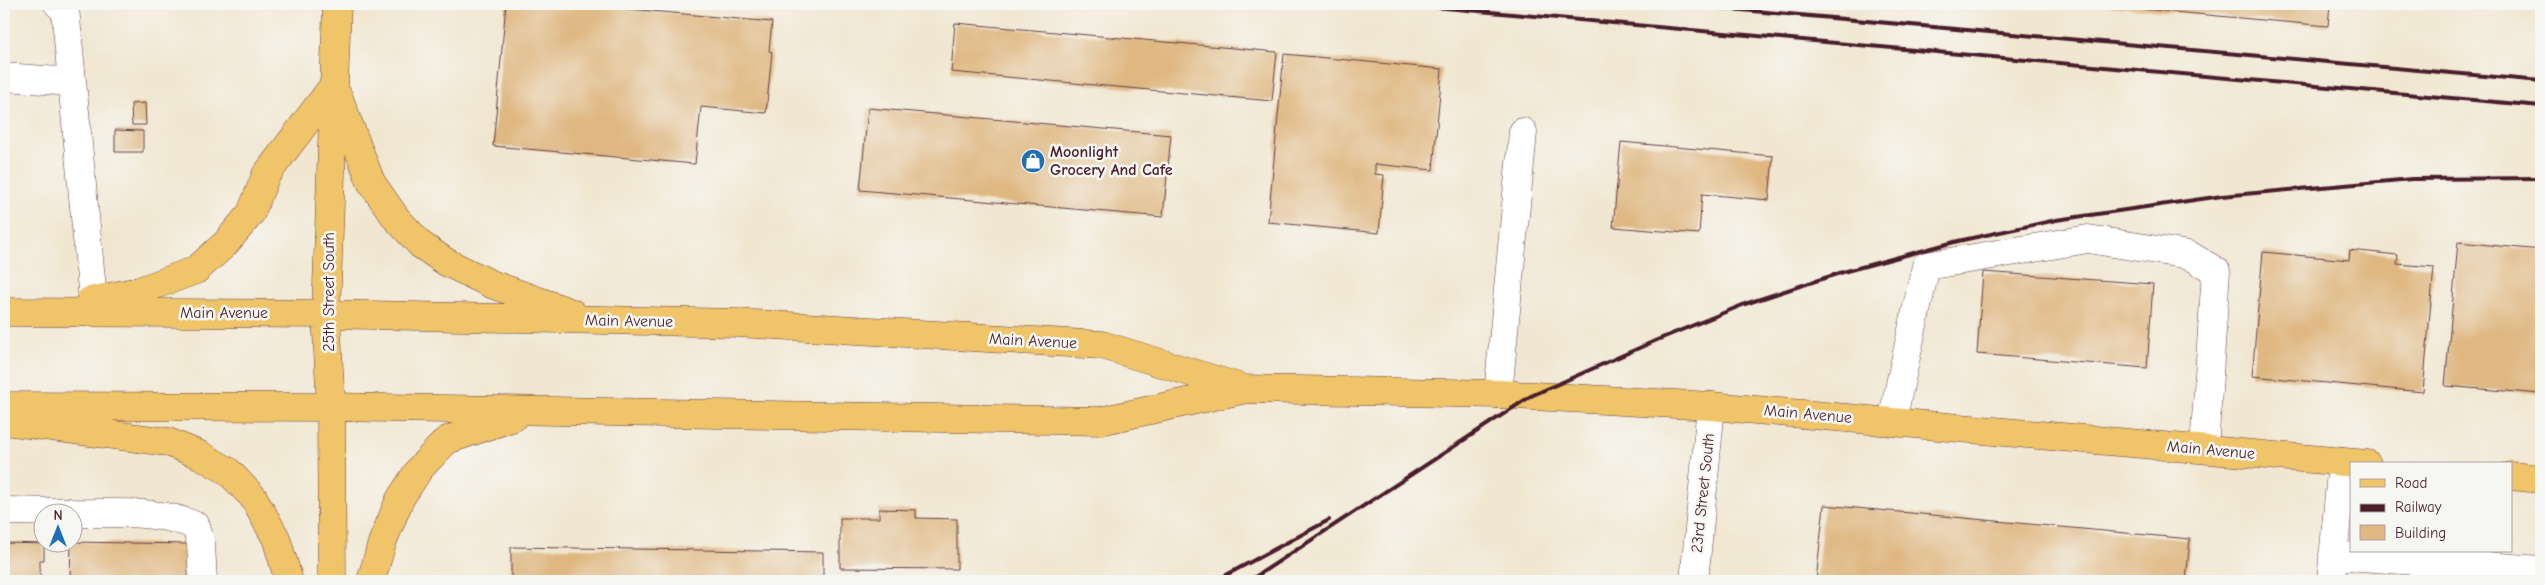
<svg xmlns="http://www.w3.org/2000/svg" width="2545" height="585" font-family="'Comic Neue',sans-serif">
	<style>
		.building { fill: #dfb781 }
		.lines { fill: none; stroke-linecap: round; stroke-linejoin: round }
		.minor-casing { stroke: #633d44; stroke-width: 29 }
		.major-casing { stroke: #633d44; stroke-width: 29 }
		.minor { stroke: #fff; stroke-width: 28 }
		.major { stroke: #f0c469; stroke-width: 28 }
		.rail { stroke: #4a1f2b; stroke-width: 4 }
		.labels { text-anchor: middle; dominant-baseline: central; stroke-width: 5; stroke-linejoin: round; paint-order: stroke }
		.poi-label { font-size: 16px; font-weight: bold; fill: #4a1f2b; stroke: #f6f6f2; text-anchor: start }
		.street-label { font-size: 16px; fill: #4a1f2b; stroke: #f6f6f2 }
	</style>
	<rect width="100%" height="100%" fill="#f6f6f2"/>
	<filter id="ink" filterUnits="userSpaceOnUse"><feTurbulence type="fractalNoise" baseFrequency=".02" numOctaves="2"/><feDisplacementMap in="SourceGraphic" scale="10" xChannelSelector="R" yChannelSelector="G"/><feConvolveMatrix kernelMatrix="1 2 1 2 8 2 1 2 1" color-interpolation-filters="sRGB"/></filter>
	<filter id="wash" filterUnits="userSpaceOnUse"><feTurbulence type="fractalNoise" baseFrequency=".0096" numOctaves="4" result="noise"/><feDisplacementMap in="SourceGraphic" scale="20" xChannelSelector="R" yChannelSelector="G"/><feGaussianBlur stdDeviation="1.12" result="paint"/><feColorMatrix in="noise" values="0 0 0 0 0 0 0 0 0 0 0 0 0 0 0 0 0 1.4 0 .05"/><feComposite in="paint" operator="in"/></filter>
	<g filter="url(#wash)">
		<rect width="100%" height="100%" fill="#f1e7d1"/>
		<g id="blocks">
			<path class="building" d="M506 4H574L772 22 769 51 772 52 766 113 701 107 695 164 493 146Z
				M2086 4H2330L2328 26Z
				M955 23 1277 52 1272 101 951 72Z
				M1284 54 1442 69 1433 170 1375 164V174L1384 175 1379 233 1268 222Z
				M145 103 146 125H132L131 104Z
				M868 108 1171 135 1163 217 860 190Z
				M115 130 143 131V152H115Z
				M1621 142 1773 156 1769 200 1702 194 1699 234 1613 227Z
				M2458 242 2541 250V394L2445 386Z
				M2350 250 2398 255 2397 264 2434 267 2423 392 2252 376 2263 252 2349 260Z
				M1983 272 2153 284 2147 368 1977 354Z
				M1824 505 2190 539 2186 581H1816Z
				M879 509 916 510V518L957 519V569L840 568V518H879Z
				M71 542 189 544 188 581H70Z
				M4 543 44 544V560H40V581H4Z
				M511 547 823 552V581H511Z"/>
		</g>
	</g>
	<g filter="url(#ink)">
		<use href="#blocks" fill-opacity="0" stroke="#633d44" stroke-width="1"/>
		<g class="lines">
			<g class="minor-casing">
				<path id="minor" d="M58 4 65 8 93 300
					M4 77 72 82
					M1498 394 1523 132
					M1892 421 1926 266 2088 239 2189 255 2216 271 2204 449
					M4 511 68 512
					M72 513C112 514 159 509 196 526L201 544 203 581
					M2333 555 2541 570
					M1694 581 1711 406
					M2331 581 2342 462"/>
			</g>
			<g class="major-casing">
				<path id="major" d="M338 96 371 182 396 218 421 245 446 262 491 284 572 313
					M90 301 139 291 196 270 225 244 251 213 266 175 334 85
					M4 312 326 314 738 323 1102 345 1245 389
					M4 406 331 407 1100 421 1246 389 1498 394 1711 406 2367 464
					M5 421 168 442 200 455 228 471 253 497 276 538 289 581
					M2511 476 2541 479
					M332 581 331 407 326 314 337 4
					M371 581 382 543 400 499 420 468 447 440 514 417"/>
			</g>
			<use href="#minor" class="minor"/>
			<use href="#major" class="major"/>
			<path class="rail" d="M1401 4 2541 106
				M1675 4 2541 81
				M1215 581 1329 520
				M1249 581 1531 396 1657 340 1745 304 1843 272 1958 241 2056 220 2222 196 2412 179 2541 178"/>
		</g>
	</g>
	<defs>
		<g id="shop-disc" transform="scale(1.25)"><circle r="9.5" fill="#1f6fb2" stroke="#f6f6f2"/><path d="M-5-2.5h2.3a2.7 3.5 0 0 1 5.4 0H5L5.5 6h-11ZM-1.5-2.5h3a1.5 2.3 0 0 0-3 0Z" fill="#fff"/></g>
	</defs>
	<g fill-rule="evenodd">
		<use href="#shop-disc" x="1033" y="161"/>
	</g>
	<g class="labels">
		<g class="poi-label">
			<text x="1050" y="152">Moonlight<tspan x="1050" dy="18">Grocery And Cafe</tspan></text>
		</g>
		<g class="street-label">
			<text transform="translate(329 292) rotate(-90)">25th Street South</text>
			<text x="224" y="313">Main Avenue</text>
			<text transform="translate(629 321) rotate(1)">Main Avenue</text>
			<text transform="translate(1033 341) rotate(3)">Main Avenue</text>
			<text transform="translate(1808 414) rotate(5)">Main Avenue</text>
			<text transform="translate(2211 450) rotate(5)">Main Avenue</text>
			<text transform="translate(1703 493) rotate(-84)">23rd Street South</text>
		</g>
	</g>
	<rect width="2545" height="585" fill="none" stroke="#f6f6f2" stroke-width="20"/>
	<rect x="2350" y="462" width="162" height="90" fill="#f6f6f2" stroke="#b1a0a2"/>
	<rect x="2360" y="479" width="25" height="8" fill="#f0c469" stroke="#b1a0a2"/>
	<text x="2395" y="488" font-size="15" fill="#4a1f2b">Road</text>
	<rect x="2360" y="504" width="25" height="8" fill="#4a1f2b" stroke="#b1a0a2"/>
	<text x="2395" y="512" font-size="15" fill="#4a1f2b">Railway</text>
	<rect x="2360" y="525" width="25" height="15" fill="#dfb781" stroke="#b1a0a2"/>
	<text x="2395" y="538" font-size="15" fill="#4a1f2b">Building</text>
	<g transform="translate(58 528)"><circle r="24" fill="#f6f6f2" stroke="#b1a0a2"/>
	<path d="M0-4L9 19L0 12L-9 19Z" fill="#1f6fb2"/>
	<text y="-8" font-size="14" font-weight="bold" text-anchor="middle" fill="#4a1f2b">N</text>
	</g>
</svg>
